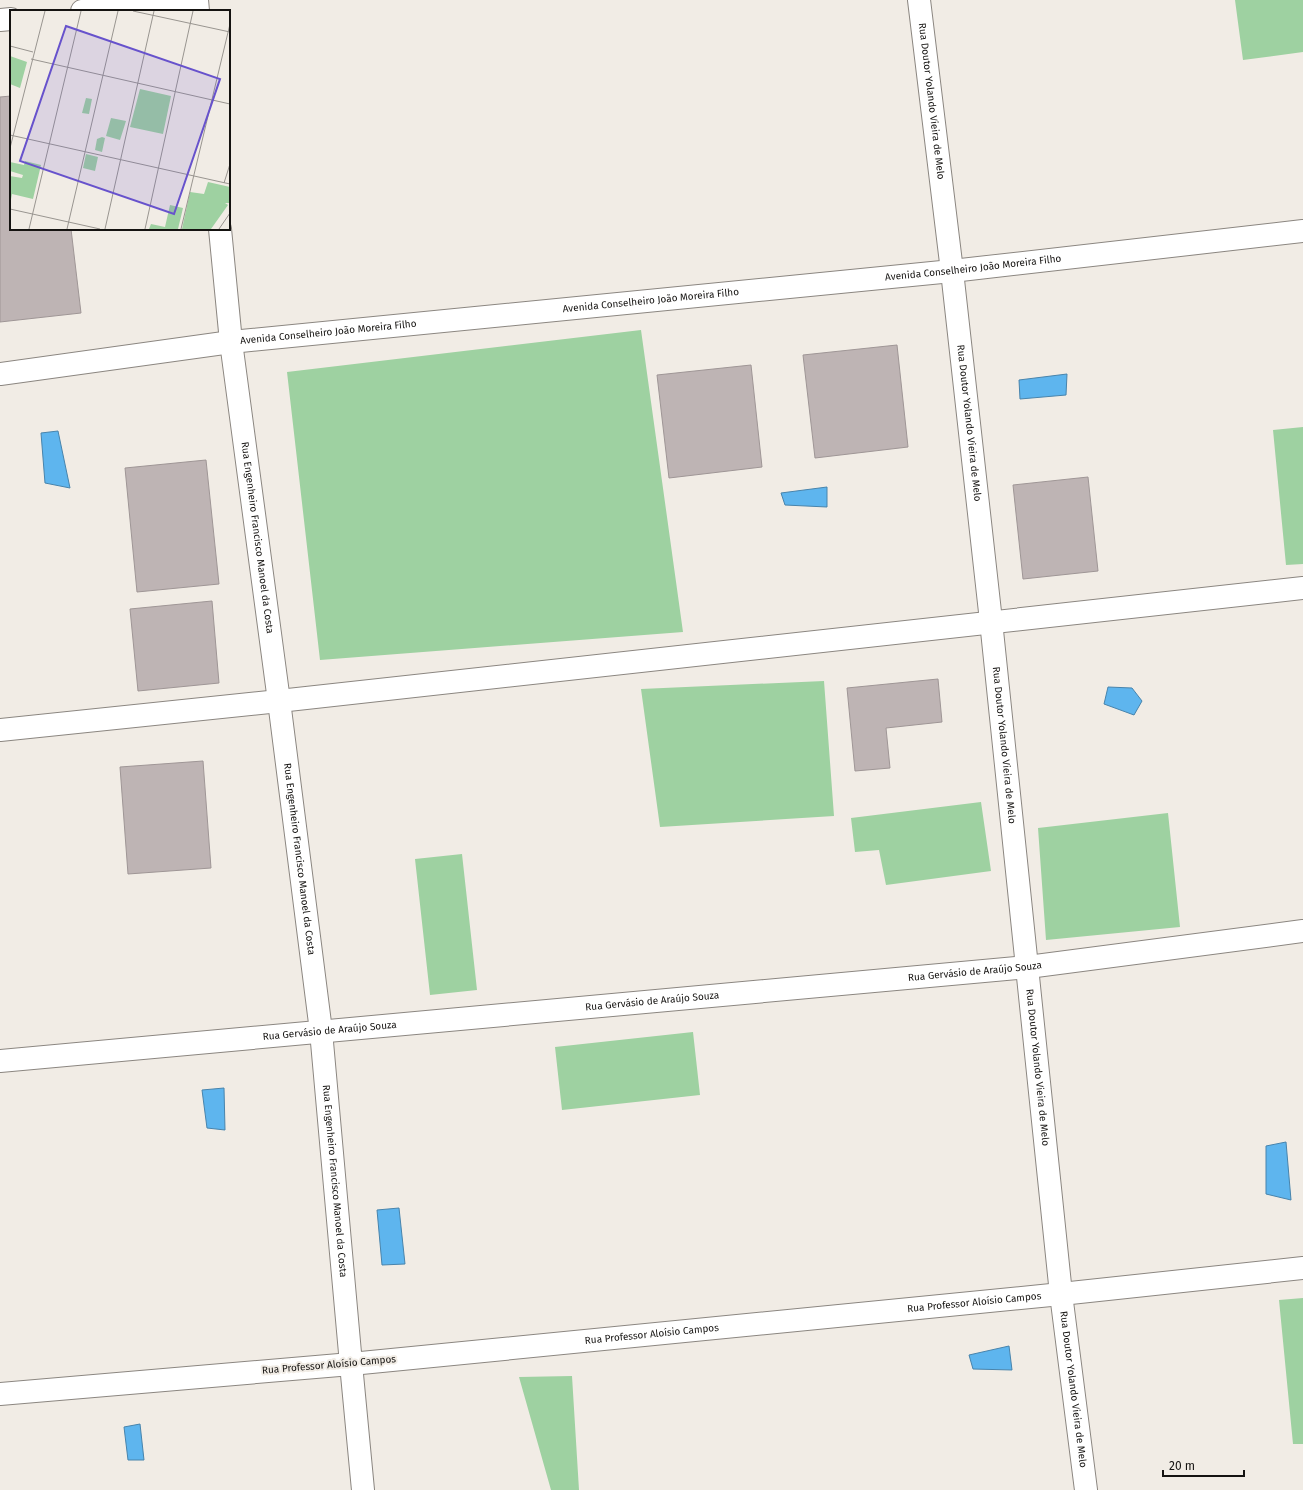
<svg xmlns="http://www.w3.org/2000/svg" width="1303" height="1490" font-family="'Fira Sans',sans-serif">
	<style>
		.green { fill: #9ed1a1 }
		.water { fill: #5eb5ee; stroke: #4884ac }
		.building { fill: #beb4b4; stroke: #9f9696 }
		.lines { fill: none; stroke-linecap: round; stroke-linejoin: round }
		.street-casing { stroke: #8b8680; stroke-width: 24 }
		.secondary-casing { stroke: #8b8680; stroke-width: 24 }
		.street { stroke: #fff; stroke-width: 22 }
		.secondary { stroke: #fff; stroke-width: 22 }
		.labels { text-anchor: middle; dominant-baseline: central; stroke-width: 4; stroke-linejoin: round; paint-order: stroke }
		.street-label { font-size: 10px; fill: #151311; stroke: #f1ece5 }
		.inset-road { fill: none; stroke: #999590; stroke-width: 1 }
		.view { fill: #6752cc; fill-opacity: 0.15; stroke: #6752cc; stroke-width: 2 }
		.inset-edge { fill: none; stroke: #151311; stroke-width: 2 }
	</style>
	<rect width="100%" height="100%" fill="#f1ece5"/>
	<path class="green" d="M1235 0H1303V52L1243 60Z
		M641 330 683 632 320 660 287 372Z
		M1303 427V564L1286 565 1273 430Z
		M824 681 834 816 660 827 641 689Z
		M981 802 991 871 886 885 879 850 855 852 851 818Z
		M1168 813 1180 927 1046 940 1038 828Z
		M462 854 477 990 430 995 415 859Z
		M693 1032 700 1095 562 1110 555 1047Z
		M1303 1298V1444H1293L1279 1300Z
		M572 1376 579 1490H551L519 1377Z"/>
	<path class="water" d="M1067 374 1066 395 1020 399 1019 380Z
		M58 431 70 488 45 483 41 433Z
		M827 487V507L785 505 781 493Z
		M1108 687 1132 688 1142 701 1134 715 1104 704Z
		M224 1088 225 1130 207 1128 202 1090Z
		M1286 1142 1291 1200 1266 1194V1146Z
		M399 1208 405 1264 382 1265 377 1210Z
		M1009 1346 1012 1370 973 1369 969 1355Z
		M140 1424 144 1460H128L124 1427Z"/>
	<path class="building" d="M11 96V229H71L81 313 0 322V97Z
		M897 345 908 447 815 458 803 355Z
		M751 365 762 467 669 478 657 375Z
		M206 460 219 584 137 592 125 468Z
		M1088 477 1098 571 1023 579 1013 485Z
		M212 601 219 683 138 691 130 609Z
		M938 679 942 722 886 728 890 768 855 771 847 688Z
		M203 761 211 868 128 874 120 767Z"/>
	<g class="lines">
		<g class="street-casing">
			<g id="street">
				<path id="s1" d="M919 0 952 271 991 621 1061 1294 1086 1490"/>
				<path id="s2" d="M0 374 231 342 952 271 1303 231"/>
				<path d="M0 730 279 701 1303 588"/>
				<path id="s3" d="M0 1061 1028 967 1303 931"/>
				<path d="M0 1394 351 1364 363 1490"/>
			</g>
		</g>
		<g class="secondary-casing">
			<g id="secondary">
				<path d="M197 0 198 11"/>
				<path d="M82 11 182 0"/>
				<path d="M0 20 11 19"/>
				<path id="s4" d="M220 229 231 342 279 701 321 1031 351 1364 1061 1294 1303 1268"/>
			</g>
		</g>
		<use href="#street" class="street"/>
		<use href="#secondary" class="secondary"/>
	</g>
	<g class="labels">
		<g class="street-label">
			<text stroke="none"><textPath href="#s1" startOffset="102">Rua Doutor Yolando Vieira de Melo</textPath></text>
			<text stroke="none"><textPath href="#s2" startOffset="979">Avenida Conselheiro João Moreira Filho</textPath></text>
			<text stroke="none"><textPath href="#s2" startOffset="655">Avenida Conselheiro João Moreira Filho</textPath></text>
			<text stroke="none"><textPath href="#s2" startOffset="331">Avenida Conselheiro João Moreira Filho</textPath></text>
			<text stroke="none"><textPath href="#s1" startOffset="426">Rua Doutor Yolando Vieira de Melo</textPath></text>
			<text stroke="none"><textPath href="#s4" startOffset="311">Rua Engenheiro Francisco Manoel da Costa</textPath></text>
			<text stroke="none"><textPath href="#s1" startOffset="750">Rua Doutor Yolando Vieira de Melo</textPath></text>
			<text stroke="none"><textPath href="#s4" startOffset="635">Rua Engenheiro Francisco Manoel da Costa</textPath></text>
			<text stroke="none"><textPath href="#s3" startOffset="979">Rua Gervásio de Araújo Souza</textPath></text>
			<text stroke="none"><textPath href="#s3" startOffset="655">Rua Gervásio de Araújo Souza</textPath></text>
			<text stroke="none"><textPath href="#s3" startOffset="331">Rua Gervásio de Araújo Souza</textPath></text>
			<text stroke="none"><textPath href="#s1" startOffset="1074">Rua Doutor Yolando Vieira de Melo</textPath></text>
			<text stroke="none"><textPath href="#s4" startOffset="959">Rua Engenheiro Francisco Manoel da Costa</textPath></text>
			<text stroke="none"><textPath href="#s4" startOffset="1769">Rua Professor Aloísio Campos</textPath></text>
			<text stroke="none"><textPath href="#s4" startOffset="1445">Rua Professor Aloísio Campos</textPath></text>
			<text transform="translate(329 1365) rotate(-5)">Rua Professor Aloísio Campos</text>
			<text stroke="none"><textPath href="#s1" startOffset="1398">Rua Doutor Yolando Vieira de Melo</textPath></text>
		</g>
	</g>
	<g transform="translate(10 10)">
		<rect width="220" height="220" fill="#f1ece5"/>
		<path d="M0 46 17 52 10 78 0 74ZM130 79 161 86 153 124 120 117ZM76 88 82 89 79 104 72 103ZM101 108 116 111 110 130 96 126ZM92 127 95 128 92 142 85 140 87 129ZM76 144 88 147 85 161 73 158ZM15 151 31 155 23 189 2 184 0 195V166L12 168 13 165 0 161V152L14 155ZM198 172 220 177V193H215L218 195 201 219H172L180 182 194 184ZM160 195 173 198 168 219H139L141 214 155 217Z" fill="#9ed1a1"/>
		<path class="inset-road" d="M123 1 220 22M0 36 23 42M21 49 220 94M0 125 220 174M0 138 35 1M214 173 220 154M0 199 90 219M19 219 71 1M57 219 108 1M95 219 144 1M135 219 183 1M171 219 220 14M209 219 220 203"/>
		<path class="view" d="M56 16 210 69 164 204 10 151Z"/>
		<rect width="220" height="220" class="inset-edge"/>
	</g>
	<path d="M1163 1470v6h81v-6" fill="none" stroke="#151311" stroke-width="2"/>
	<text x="1169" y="1470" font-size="12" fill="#151311" stroke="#f1ece5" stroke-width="3" paint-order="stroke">20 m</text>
</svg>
